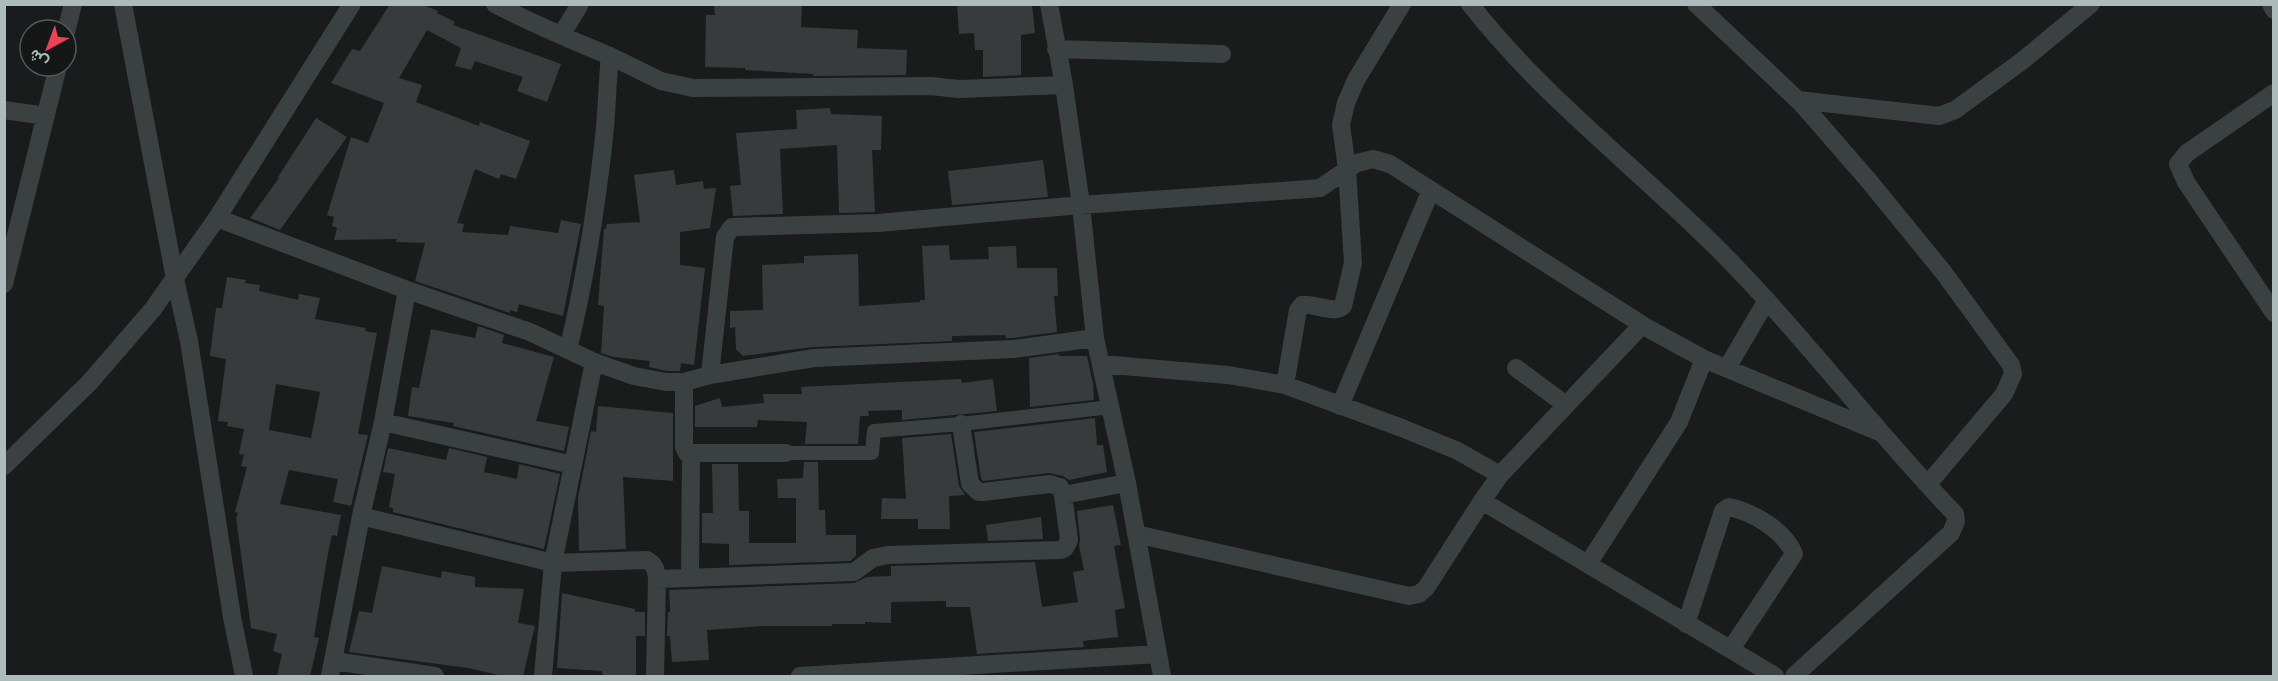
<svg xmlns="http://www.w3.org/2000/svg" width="2278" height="681" font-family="'Asap Condensed',Vazirmatn,sans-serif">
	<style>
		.building { fill: #373b3b; fill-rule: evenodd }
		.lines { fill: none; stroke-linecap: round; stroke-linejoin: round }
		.pedestrian { stroke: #3b4141; stroke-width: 14 }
		.minor { stroke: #3b4141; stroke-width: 18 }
	</style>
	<rect width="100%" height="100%" fill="#1a1c1c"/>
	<path class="building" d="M390 4H421L438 11 437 13 455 22 453 25 561 64 547 102 517 91 523 77 475 61 471 70 455 66 461 48 427 30 399 78 422 85 416 102 479 126 480 122 530 141 516 179 501 174 499 179 475 169 457 223 464 224 462 232 508 235 510 226 558 233 561 220 581 224 563 316 519 304 517 312 510 310V313L415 281 425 243 396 242 397 239 334 240 337 228 332 226 334 217 327 215 351 137 368 143 384 103 331 83 352 49 360 51Z
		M714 4H802L801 27 858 30 857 48 907 50 906 75 813 76 814 74 745 70V68L705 67 706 15H715Z
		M957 4H1032L1035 33 1021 35V75L983 77V50H975L974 33 959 34Z
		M830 108 831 114 882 116 881 150H872L875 212 839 213 837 145 780 149 783 214 733 216 730 186 741 185 736 133 797 129 796 110Z
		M316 118 347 137 280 230 250 218 279 178 278 177Z
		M1043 160 1048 197 952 205 948 171Z
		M674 170 676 185 703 181 704 189 716 188 710 228 680 232V265L705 268 694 365 681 363 680 371H667L649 367 650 361 614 357 601 353 604 306 598 305 604 229H606L607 224 640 222 634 175Z
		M949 245 950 260 989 259 988 247 1016 246 1017 268H1057L1058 296H1054L1057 332 1013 338H1006L1005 335 952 336V341L813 347 743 356 736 349 735 327 730 328V311L763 310 762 265 804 263V256L858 254 859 306 920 302V300H925L922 246Z
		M227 277 246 280 245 283 260 285 259 291 298 300 299 294 320 298 315 319 366 328 365 331 377 333 358 434 368 435 351 506 333 502 338 479 289 470 280 504 341 515 337 536 332 535 328 553 314 637 319 638 310 676H277L282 654 273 651 277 634 251 628 236 518 238 513 235 512 247 467 241 466 244 455 239 454 244 429 227 426 228 422 218 421 226 359 210 356 216 308H222ZM276 384 320 392 311 438 269 430Z
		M478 326 504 335 502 343 554 357 536 421 569 427 564 451 453 426 454 423 408 416 412 387 419 388 431 329 475 338Z
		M1059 354V356H1087L1093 383 1094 400 1030 407 1029 358Z
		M961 379 962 383 993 379 997 411 902 420V410L868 411 869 416H860L858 444H805L807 422 758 420 757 427H695V406L720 398 722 407 764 403 763 394H802L801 387Z
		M598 406 673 413V481L623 477 626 549 579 551 578 498 591 431 596 432Z
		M1095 418 1097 445H1103L1107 472 1069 480 1063 476 1049 473 983 481 981 478 974 432Z
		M951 434 959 486 965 495 949 496 950 529H918V519H881L882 498 906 499 902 438Z
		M388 448 446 460 449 448 487 457 484 472 517 479 519 464 560 474 544 549 393 512V508L389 507 395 474 383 472Z
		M804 462H818L819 510H825L826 535H856V556L850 561 729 565V544L702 543V513H713L712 464H738L739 511H749V543H796V498H778L777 479 803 478Z
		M1113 505 1121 545 1114 546 1125 608 1115 610 1118 637 1083 641 1084 647 977 654 970 607H946V601L891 602V623L865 622V624H832V626H763L707 630 709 660 672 662 670 636H667L668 612H670V607L669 590 854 583 867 577 891 576V566L1035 562 1042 607 1078 602 1073 572 1084 570 1079 546 1080 539 1077 511Z
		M1041 517 1043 539 988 541 986 525Z
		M382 566 441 578 442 571 475 577V587L524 589 518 623 535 626 523 676H503L468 668 349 652 359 611 372 613Z
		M562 593 635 609V612H645V636H636V676H603L602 671 557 668Z"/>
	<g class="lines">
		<path class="pedestrian" d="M786 453H872L874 431 961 424 1111 407"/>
		<path class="minor" d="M123 4 175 279 189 341 232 617 244 676
			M495 4C533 24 571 40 610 56 607 84 607 111 604 138 596 210 585 280 568 350
			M1049 4 1064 85 1081 205 1095 338 1127 483 1162 676
			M1470 4C1540 94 1632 164 1713 244 1799 329 1871 427 1955 514L1956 521 1951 533 1794 676
			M1696 4 1802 104 1869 181 1944 273 2011 365 2013 374 2004 394 1928 484
			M2271 4 2274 10
			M66 32 73 4
			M562 34 580 4
			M1056 49 1222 54
			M610 56 661 81 693 88 931 86 959 89 1064 85
			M2274 93 2187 153 2178 164 2186 182 2274 313
			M1798 100 1939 116 1955 110 2022 61 2091 4
			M4 110 46 116
			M217 218 407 290 530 332 594 362 634 376 666 382H684L710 375 814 358 1014 349 1095 338
			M4 284 58 66
			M1101 364 1228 375 1285 385 1402 428 1458 451 1500 475
			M1516 368 1566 405
			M1727 368 1767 300
			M710 375 725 237 732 227 878 223 1081 205 1309 189 1320 188 1357 163 1373 159 1390 164 1649 329 1704 359 1879 432
			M684 382V447L687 453H786
			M1285 385 1298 310 1302 305C1315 303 1333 315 1343 306L1353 263 1347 169 1341 125 1346 103 1356 80 1402 4
			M1340 406 1431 190
			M383 422 573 465
			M961 424 970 484 979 492H983L1050 484 1060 487 1063 495
			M4 466 90 382 153 309 217 218 352 4
			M1482 501 1500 475 1642 325
			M361 516 553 563 647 560C655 564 656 570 657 579L655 676
			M1136 534 1409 596 1419 594 1426 588 1482 501 1775 676
			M1588 564 1679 422 1704 359
			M690 578 691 454
			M657 579 854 572 873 558 888 555 1061 550 1065 548 1069 540 1063 495 1127 483
			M1686 624 1723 511 1729 507C1753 512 1785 531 1794 554L1731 649
			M334 661 435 676
			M330 676 361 516 383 422 407 290
			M543 676 553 563 594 362
			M800 676 1158 654"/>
	</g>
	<rect width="2278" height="681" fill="none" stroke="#adbbba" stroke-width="12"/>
	<g transform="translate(48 48) rotate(221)"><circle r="28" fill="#151717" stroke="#525958" stroke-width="1.5"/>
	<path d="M0-4.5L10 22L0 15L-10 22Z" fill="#ed4157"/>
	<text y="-9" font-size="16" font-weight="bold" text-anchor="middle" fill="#adbbba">ش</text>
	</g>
</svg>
